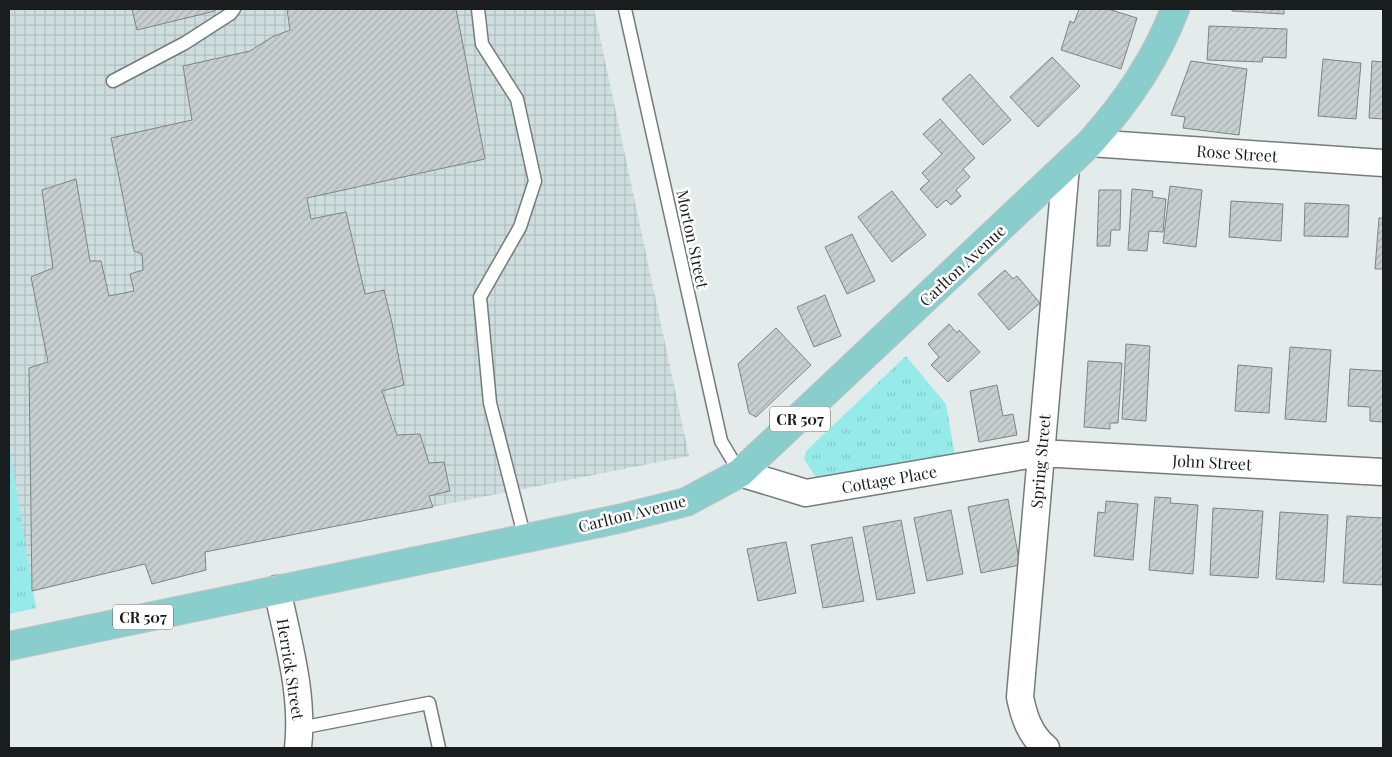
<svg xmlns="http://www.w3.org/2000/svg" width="1392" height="757" font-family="'Playfair Display',serif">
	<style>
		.industrial { fill: url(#industrial-grid) }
		.park { fill: url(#park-tufts) }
		.building { fill: url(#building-hatch); stroke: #7e8484 }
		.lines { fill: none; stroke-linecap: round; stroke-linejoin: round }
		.lane-casing { stroke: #757c7c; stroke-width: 15 }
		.street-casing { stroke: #757c7c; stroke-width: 29 }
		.primary-casing { stroke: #c3c4c4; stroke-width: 30 }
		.lane { stroke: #fff; stroke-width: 12 }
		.street { stroke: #fff; stroke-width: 26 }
		.primary { stroke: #89cdcc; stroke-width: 28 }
		.labels { text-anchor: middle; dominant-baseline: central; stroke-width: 5; stroke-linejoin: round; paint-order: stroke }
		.shield { fill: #fff; stroke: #5f6161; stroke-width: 1 }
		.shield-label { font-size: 15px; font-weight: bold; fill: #1a1d1d }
		.street-label { font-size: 16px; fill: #1a1d1d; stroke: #fff }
	</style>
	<defs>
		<pattern id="industrial-grid" width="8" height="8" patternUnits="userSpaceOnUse" patternTransform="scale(1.25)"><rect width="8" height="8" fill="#cedede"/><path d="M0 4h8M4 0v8" fill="none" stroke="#b0bebe"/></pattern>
		<pattern id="park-tufts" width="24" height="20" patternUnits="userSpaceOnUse" patternTransform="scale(1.25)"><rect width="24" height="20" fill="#97eaea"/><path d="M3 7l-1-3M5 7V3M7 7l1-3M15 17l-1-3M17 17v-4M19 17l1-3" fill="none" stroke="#82c8c8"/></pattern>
		<pattern id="building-hatch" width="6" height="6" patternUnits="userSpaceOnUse" patternTransform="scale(1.25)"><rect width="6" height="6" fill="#c7cece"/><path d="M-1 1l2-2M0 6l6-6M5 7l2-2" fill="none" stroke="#aab0b0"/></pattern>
	</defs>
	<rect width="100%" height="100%" fill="#e4ebeb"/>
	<path class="industrial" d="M9 9H594L689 456 145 564 32 591 9 447Z"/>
	<path class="park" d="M906 356 946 404 956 461 824 483 815 476 804 459 806 451Z
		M9 444 36 608 9 614Z"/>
	<path class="building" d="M132 9H214L215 11 137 30Z
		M287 9H456L485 159 307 198 311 219 346 212 365 294 384 290 392 323 404 385 382 391 397 435 420 434 429 463 444 462 450 491 429 496 433 507 205 552 206 570 152 584 145 564 32 591 29 368 48 362 31 277 53 268 42 190 76 179 90 261H101L109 296 134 291 130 274 143 270 142 254 134 251 111 138 192 120 183 66 250 51 272 37 290 30Z
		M1079 9H1108L1137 18 1121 69 1061 50 1070 21 1074 23Z
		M1232 9H1284V14L1232 11Z
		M1209 26 1287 29 1286 58 1263 57 1262 62 1207 60Z
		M1052 57 1080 86 1038 127 1010 97Z
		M1323 59 1361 63 1356 119 1318 116Z
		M1191 61 1247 69 1239 135 1183 128 1185 117 1171 115Z
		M1372 61 1383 62V119L1369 118Z
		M970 74 1011 120 983 145 942 99Z
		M940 119 975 158 963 169 970 177 956 190 961 196 951 205 946 200 937 208 920 189 929 181 922 173 942 154 923 134Z
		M1170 186 1202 190 1196 247 1163 243Z
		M1132 189 1153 191 1152 197 1166 199 1163 232 1149 231 1147 251 1128 250Z
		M1099 190H1121L1120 230H1111L1110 246H1097Z
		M892 191 926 235 892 262 858 217Z
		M1231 201 1283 204 1281 241 1229 237Z
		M1305 203 1349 205 1348 237 1304 236Z
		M1379 218H1383V269H1375Z
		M852 234 875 281 847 294 825 247Z
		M1005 270 1013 279 1017 276 1040 303 1009 330 978 294Z
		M825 295 841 336 814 347 797 307Z
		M949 324 957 333 959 330 980 352 948 382 931 365 939 357 928 344Z
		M776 328 811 365 756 417 749 413 738 364Z
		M1126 344 1150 346 1146 421 1122 419Z
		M1290 347 1331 350 1326 422 1285 419Z
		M1088 361 1122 363 1118 423H1110V429L1084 427Z
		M1238 365 1272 368 1269 413 1235 411Z
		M1350 369 1383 371V422L1370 421V407L1348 406Z
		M997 385 1003 416 1013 414 1017 435 979 442 970 391Z
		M1155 497 1171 498 1170 503 1198 505 1193 574 1149 570Z
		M1008 499 1020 565 981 573 968 507Z
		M1106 501 1138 504 1133 560 1094 556 1098 512 1105 513Z
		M1213 508 1263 511 1258 578 1210 575Z
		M951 510 963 574 927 581 914 518Z
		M1280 512 1328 515 1324 582 1276 579Z
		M1347 516 1383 518V585L1343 583Z
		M901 520 915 593 877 600 863 527Z
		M852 537 864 601 823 608 811 545Z
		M786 542 796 593 758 601 747 549Z"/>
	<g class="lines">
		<g class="lane-casing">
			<path id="lane" d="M478 9 482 44 517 99 535 181 520 227 480 297 490 403 525 539
				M625 9 721 441 740 473
				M113 81 185 43 230 14 234 9
				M300 728 429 703 439 748"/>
		</g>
		<g class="street-casing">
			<path id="street" d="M1090 143 1383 163
				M740 473 806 493 1040 453 1383 472
				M277 589C288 641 304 695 298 748
				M1046 748C1030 735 1024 717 1020 697L1066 166"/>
		</g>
		<g class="primary-casing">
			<path id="primary" d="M9 646 618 519 686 502 740 473 1090 143C1126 103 1156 60 1175 9"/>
		</g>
		<use href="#lane" class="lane"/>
		<use href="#street" class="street"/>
		<use href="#primary" class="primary"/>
	</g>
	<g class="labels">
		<g class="shield">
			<rect x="770" y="406.5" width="60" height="25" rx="4"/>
			<rect x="113" y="604.5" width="60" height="25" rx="4"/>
		</g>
		<g class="shield-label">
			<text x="800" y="419">CR 507</text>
			<text x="143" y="617">CR 507</text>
		</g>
		<g class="street-label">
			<text transform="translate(1237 153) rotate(4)">Rose Street</text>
			<text transform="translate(693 239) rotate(78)">Morton Street</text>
			<text transform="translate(962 265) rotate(-43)">Carlton Avenue</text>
			<text transform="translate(1040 461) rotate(-85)">Spring Street</text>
			<text transform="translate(1212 462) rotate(3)">John Street</text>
			<text transform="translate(889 479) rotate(-10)">Cottage Place</text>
			<text transform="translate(632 513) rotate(-14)">Carlton Avenue</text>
			<text transform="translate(291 669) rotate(81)">Herrick Street</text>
		</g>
	</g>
	<rect width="1392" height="757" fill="none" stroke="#1a1d1d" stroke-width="20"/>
</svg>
